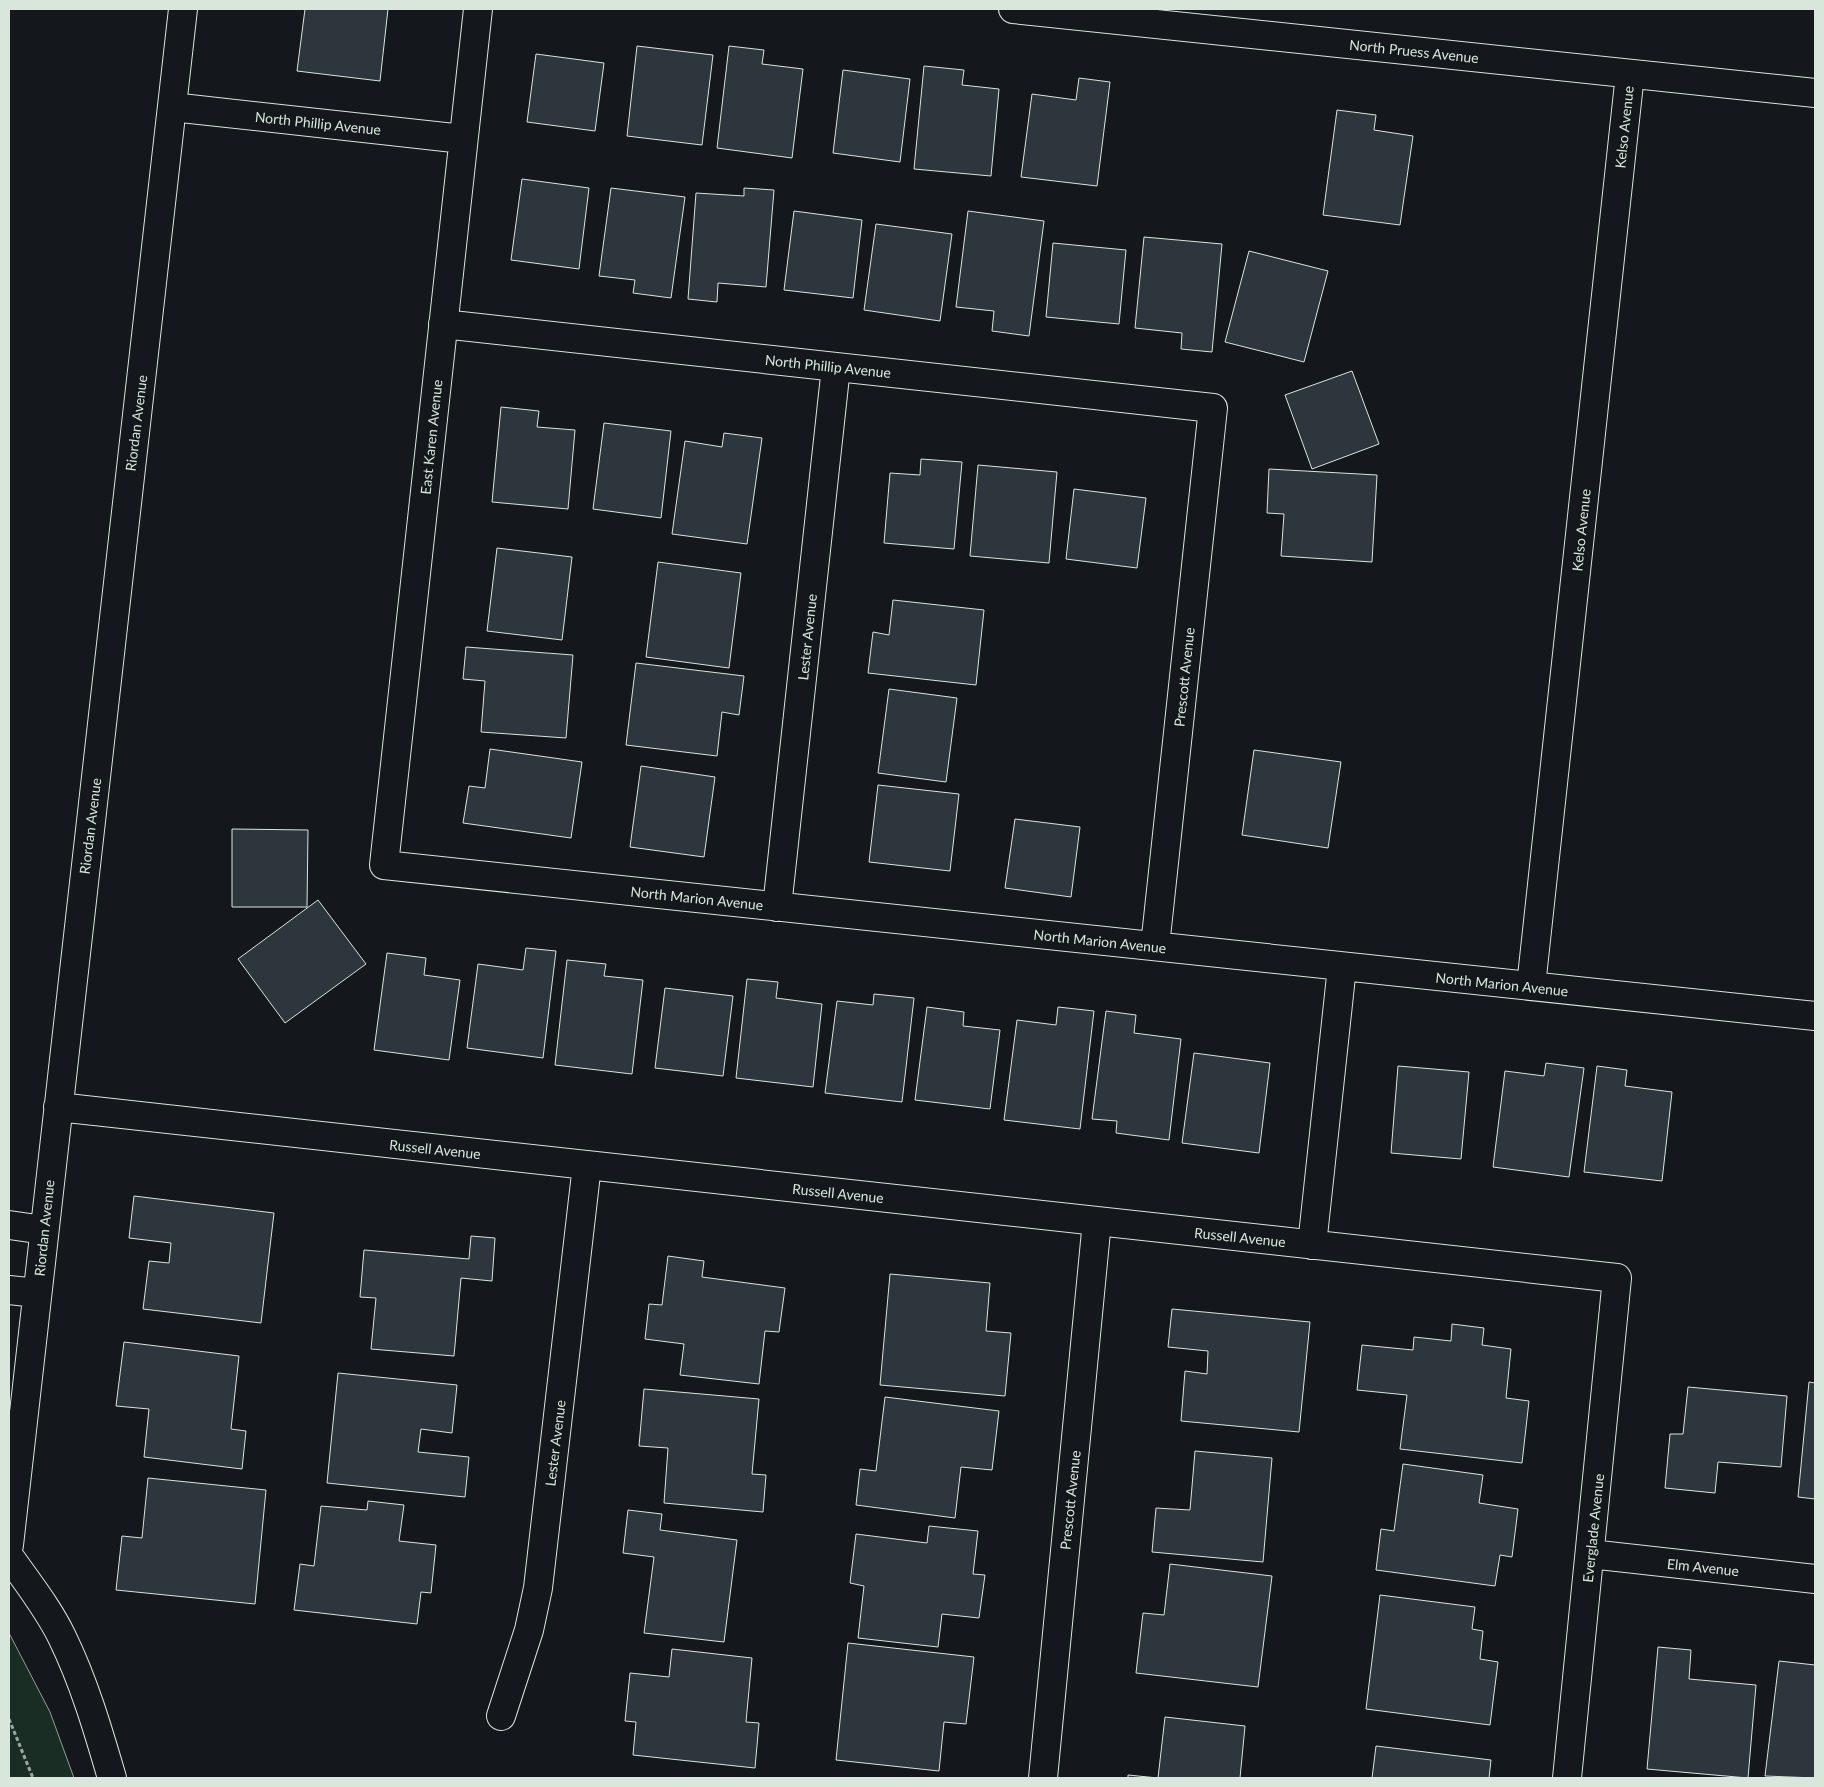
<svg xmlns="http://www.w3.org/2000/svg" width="1824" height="1787" font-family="Lato,sans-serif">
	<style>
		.green { fill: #1a2d24; stroke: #939e99 }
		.building { fill: #2c363c; stroke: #d8e6dc }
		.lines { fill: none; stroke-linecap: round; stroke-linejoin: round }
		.minor-casing { stroke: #d8e6dc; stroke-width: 30 }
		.path { stroke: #9da8a2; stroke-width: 3; stroke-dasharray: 4 2.5; stroke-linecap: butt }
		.minor { stroke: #14181c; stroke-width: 28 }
		.labels { text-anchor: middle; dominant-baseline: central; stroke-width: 4; stroke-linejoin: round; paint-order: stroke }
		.street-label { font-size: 14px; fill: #d8e6dc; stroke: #14181c }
	</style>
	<rect width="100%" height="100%" fill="#14181c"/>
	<path class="green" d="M9 1633 50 1712 74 1778H9Z"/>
	<path class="building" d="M305 9H388L380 81 297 71Z
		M637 46 713 55 702 145 627 136Z
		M729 46 764 50 762 64 803 69 792 158 717 148Z
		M536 54 604 63 595 131 527 122Z
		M924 66 964 70 962 85 999 89 991 176 914 169Z
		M843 70 910 79 900 162 833 153Z
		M1079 78 1110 82 1097 186 1021 177 1032 94 1076 100Z
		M1337 110 1376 115 1374 130 1413 136 1400 225 1323 215Z
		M522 179 589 188 579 269 511 260Z
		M611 188 685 197 671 298 633 293 635 280 599 276Z
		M744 188 774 190 766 287 718 283 717 302 688 299 696 193 744 196Z
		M794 211 862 220 853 298 784 290Z
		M968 211 1044 221 1029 336 992 331 994 311 956 307Z
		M876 224 952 234 940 321 864 310Z
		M1144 237 1222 244 1212 352 1181 349 1182 333 1135 328Z
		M1053 243 1126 250 1119 324 1046 317Z
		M1249 251 1328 271 1304 362 1225 342Z
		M1352 371 1379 444 1312 469 1285 395Z
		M501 407 539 411 537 427 575 430 568 509 492 502Z
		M604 423 671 431 661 518 593 509Z
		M724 433 762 438 747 544 672 534 685 441 722 447Z
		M921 459 962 462 954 549 884 543 890 473 920 475Z
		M978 465 1057 472 1049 563 970 556Z
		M1269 469 1377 475 1372 562 1281 556 1284 514 1267 513Z
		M1074 489 1146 498 1137 568 1066 559Z
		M497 548 572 557 562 640 487 631Z
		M658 562 741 573 729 668 646 657Z
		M893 600 984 610 976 685 868 673 873 632 889 635Z
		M466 647 573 655 566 738 481 732 485 681 463 679Z
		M636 663 744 676 739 715 722 712 717 756 626 745Z
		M889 689 957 698 946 782 878 773Z
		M490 749 582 762 571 838 463 823 469 786 485 788Z
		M1254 750 1341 762 1328 848 1242 835Z
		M641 766 715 777 704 857 630 847Z
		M878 785 959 794 950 871 869 862Z
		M1015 819 1080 827 1071 897 1005 888Z
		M232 829 308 830 307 907H232Z
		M318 900 366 964 285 1023 238 959Z
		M526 948 556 951 543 1058 467 1048 478 964 523 970Z
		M387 953 426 958 424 975 460 980 449 1060 374 1050Z
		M567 960 606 964 604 976 643 980 632 1074 555 1065Z
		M747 979 778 982 776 998 822 1004 813 1087 736 1078Z
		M665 988 733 996 723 1076 655 1068Z
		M874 994 914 998 902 1102 825 1093 837 1001 873 1005Z
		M927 1007 964 1012 963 1026 1000 1030 990 1109 915 1100Z
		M1058 1007 1094 1011 1080 1129 1004 1120 1017 1020 1056 1025Z
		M1106 1011 1136 1015 1134 1033 1181 1039 1169 1140 1116 1133 1117 1121 1092 1119Z
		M1194 1053 1270 1063 1259 1153 1182 1143Z
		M1546 1063 1584 1068 1569 1177 1493 1167 1505 1071 1544 1076Z
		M1398 1066 1469 1072 1461 1159 1391 1153Z
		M1597 1066 1627 1070 1625 1086 1672 1092 1662 1181 1584 1172Z
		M134 1196 274 1213 261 1323 143 1309 149 1261 169 1263 171 1243 129 1238Z
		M471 1236 495 1238 492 1281 461 1278 454 1356 371 1349 376 1298 360 1297 364 1250 469 1259Z
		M668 1256 704 1261 702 1277 785 1288 779 1332 765 1331 759 1384 680 1375 684 1344 645 1339 649 1304 662 1305Z
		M890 1274 990 1283 986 1331 1011 1333 1005 1396 880 1385Z
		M1172 1309 1310 1322 1299 1432 1181 1421 1185 1371 1207 1374 1208 1351 1168 1347Z
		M1452 1324 1484 1328 1482 1345 1511 1349 1506 1398 1529 1401 1522 1463 1400 1449 1407 1395 1357 1390 1362 1345 1413 1350 1414 1337 1451 1341Z
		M124 1342 239 1356 231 1429 246 1431 242 1469 144 1457 149 1409 116 1406Z
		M338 1373 457 1385 452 1433 421 1429 418 1452 469 1457 465 1497 327 1483Z
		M1809 1382 1815 1383V1499L1798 1497Z
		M1688 1387 1787 1396 1781 1467 1718 1462 1715 1493 1665 1488 1670 1434H1683Z
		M644 1389 759 1399 752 1474 766 1475 763 1512 664 1503 668 1448 639 1446Z
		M885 1397 999 1411 992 1470 961 1467 955 1518 856 1505 860 1469 876 1471Z
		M1195 1451 1272 1458 1263 1562 1152 1552 1156 1508 1190 1510Z
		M1403 1464 1483 1475 1479 1503 1518 1509 1512 1557 1500 1555 1495 1586 1376 1570 1381 1529 1394 1531Z
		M148 1478 266 1490 255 1604 116 1590 122 1536 142 1538Z
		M368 1501 404 1505 399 1541 436 1545 431 1593 421 1592 417 1624 294 1610 300 1564 314 1566 321 1506 367 1510Z
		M628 1510 662 1514 660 1530 737 1540 724 1642 644 1633 654 1557 623 1553Z
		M929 1526 978 1531 973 1574 985 1575 979 1618 942 1614 938 1647 858 1638 864 1586 850 1583 856 1534 927 1543Z
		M1170 1564 1272 1576 1258 1687 1136 1673 1143 1613 1164 1615Z
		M1380 1595 1475 1607 1472 1629 1483 1631 1480 1659 1498 1662 1490 1725 1366 1709Z
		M848 1643 974 1657 966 1724 944 1722 939 1771 836 1760Z
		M1658 1647 1691 1650 1689 1679 1756 1685 1748 1778 1647 1769Z
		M672 1649 752 1658 746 1722 759 1723 755 1768 633 1755 636 1722 625 1721 630 1673 669 1677Z
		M1779 1661 1815 1665V1778L1765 1776Z
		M1165 1717 1245 1726 1240 1778H1128V1775L1158 1778Z
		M1376 1746 1491 1760 1489 1778H1372Z"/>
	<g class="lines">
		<g class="minor-casing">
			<path id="minor" d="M478 9 384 865 1815 1016
				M1013 9 1815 93
				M172 107 463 139
				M443 324 1213 408 1155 946
				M777 907 836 367
				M1531 986 1630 74
				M58 1107 1617 1278 1567 1778
				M9 1225 44 1230
				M1312 1245 1342 967
				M9 1290 37 1293
				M9 1545 183 9
				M1590 1554 1815 1579
				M9 1556C27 1582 48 1608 62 1637 84 1682 98 1730 112 1778
				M501 1716 529 1630 538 1588 587 1165
				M1043 1778 1097 1221"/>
		</g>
		<path class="path" d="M9 1719 33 1778"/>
		<use href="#minor" class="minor"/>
	</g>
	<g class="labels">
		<g class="street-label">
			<text transform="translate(1414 51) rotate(6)">North Pruess Avenue</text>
			<text transform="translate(318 123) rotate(6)">North Phillip Avenue</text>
			<text transform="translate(1624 127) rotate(-84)">Kelso Avenue</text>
			<text transform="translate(828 366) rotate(6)">North Phillip Avenue</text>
			<text transform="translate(136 423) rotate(-83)">Riordan Avenue</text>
			<text transform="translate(431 437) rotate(-84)">East Karen Avenue</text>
			<text transform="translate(1581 530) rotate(-84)">Kelso Avenue</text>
			<text transform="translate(807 637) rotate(-84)">Lester Avenue</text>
			<text transform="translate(1184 677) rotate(-84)">Prescott Avenue</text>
			<text transform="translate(90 826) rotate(-83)">Riordan Avenue</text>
			<text transform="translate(697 898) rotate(6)">North Marion Avenue</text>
			<text transform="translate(1100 941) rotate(6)">North Marion Avenue</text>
			<text transform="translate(1502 984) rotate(6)">North Marion Avenue</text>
			<text transform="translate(435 1149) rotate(6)">Russell Avenue</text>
			<text transform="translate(838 1193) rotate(6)">Russell Avenue</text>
			<text transform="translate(44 1228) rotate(-84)">Riordan Avenue</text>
			<text transform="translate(1240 1237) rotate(6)">Russell Avenue</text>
			<text transform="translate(555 1443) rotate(-83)">Lester Avenue</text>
			<text transform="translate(1070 1500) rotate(-84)">Prescott Avenue</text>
			<text transform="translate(1593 1528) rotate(-84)">Everglade Avenue</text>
			<text transform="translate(1703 1567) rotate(6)">Elm Avenue</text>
		</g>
	</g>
	<rect width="1824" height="1787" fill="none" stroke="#d8e6dc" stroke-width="20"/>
</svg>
